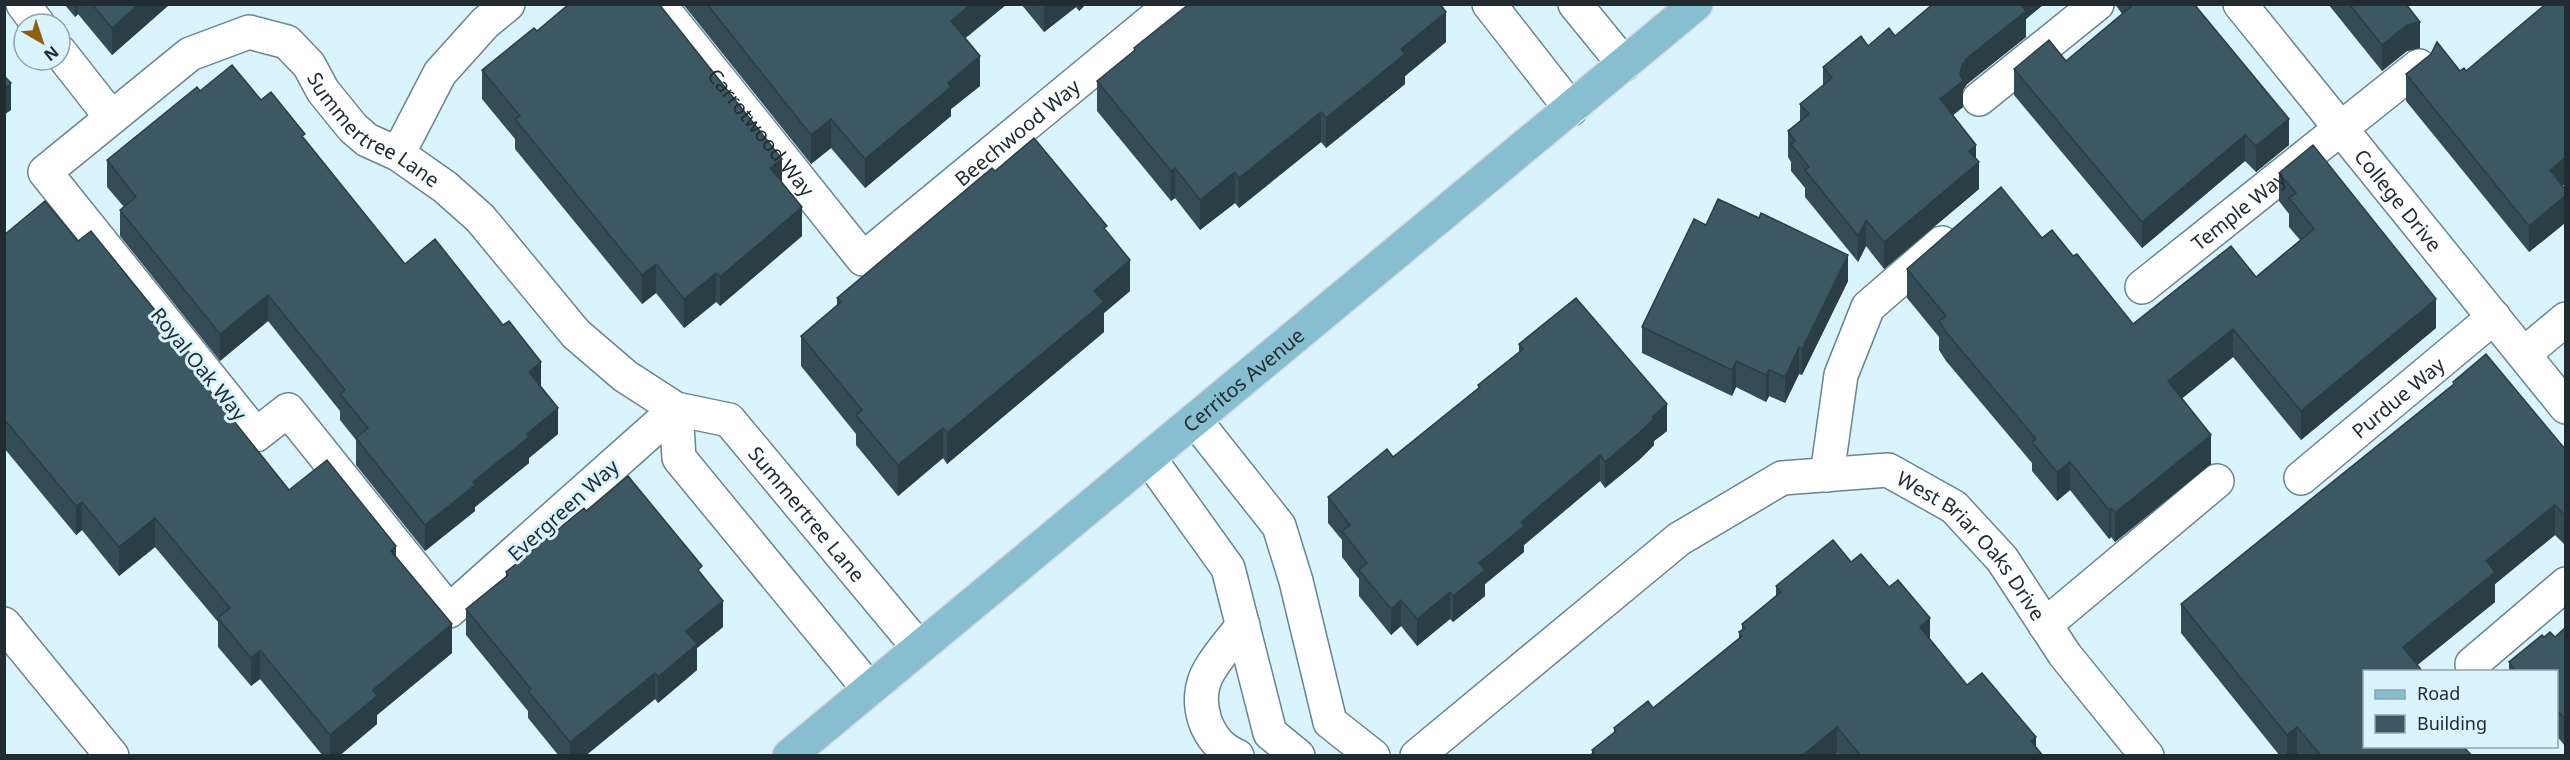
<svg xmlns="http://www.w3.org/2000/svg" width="2570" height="760" font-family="'Noto Sans',sans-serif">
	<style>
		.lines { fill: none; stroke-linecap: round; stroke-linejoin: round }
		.minor-casing { stroke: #688591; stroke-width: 36 }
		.major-casing { stroke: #d7d9da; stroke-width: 36 }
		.minor { stroke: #fff; stroke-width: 33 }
		.major { stroke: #87bed0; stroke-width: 33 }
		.wall { fill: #344c55 }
		.shaded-wall { fill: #2a3e45 }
		.building { fill: #3c5863; stroke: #2a3e45; stroke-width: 1.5 }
		.labels { text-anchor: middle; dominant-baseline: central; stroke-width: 6; stroke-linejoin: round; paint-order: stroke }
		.street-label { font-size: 20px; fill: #202c31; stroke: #daf4fe }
	</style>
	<rect width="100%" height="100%" fill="#daf4fe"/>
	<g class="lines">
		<g class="minor-casing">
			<g id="minor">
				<path d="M23 4 38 24"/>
				<path id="s1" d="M659 4 863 259 1172 4"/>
				<path d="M1489 4 1571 109"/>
				<path d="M1575 4 1624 64"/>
				<path id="s2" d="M2240 4 2566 407"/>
				<path d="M60 52 111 117"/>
				<path d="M1979 99 2097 4"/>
				<path d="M398 154 440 73 485 23 508 4"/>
				<path id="s3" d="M2142 287 2419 66"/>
				<path d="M2524 354 2566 319"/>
				<path id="s4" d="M676 409 449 611 288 410 256 435 45 172 190 54 249 32 287 42 309 65 323 91 353 128 367 140 398 154 445 187 480 218 576 334 625 376 676 409 729 420 919 648"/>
				<path d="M676 409 679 458 869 689"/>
				<path d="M1195 420 1279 526 1296 581 1330 722 1373 756"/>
				<path d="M1149 458 1228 568 1270 733 1298 756"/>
				<path d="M1827 475 1841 375 1868 307 1942 243"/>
				<path id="s5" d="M2301 478 2494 317"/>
				<path d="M4 624 112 756"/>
				<path d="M2045 625 2217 481"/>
				<path d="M2472 664 2566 584"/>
				<path d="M1237 756C1205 743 1192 700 1209 671 1218 655 1232 640 1243 625"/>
				<path id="s6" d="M1417 756 1679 539 1782 478 1888 470 1954 507 2002 559 2065 655 2147 756"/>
			</g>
		</g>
		<g class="major-casing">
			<g id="major">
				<path id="s7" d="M789 756 1696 4"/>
			</g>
		</g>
		<use href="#minor" class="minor"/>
		<use href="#major" class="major"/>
	</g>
	<path class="wall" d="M64 4H170L112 55 78 14 75 17Z
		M683 4H1007L965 38 980 86 951 109V116L865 188 831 148 811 164Z
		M1021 4H1086L1079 11 1076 7 1044 32Z
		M1933 4H2044L2026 19V37L1967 84 1963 90V107L1953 115 1976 159 1979 189 1884 269 1866 246 1858 262 1805 197V188L1791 171V162L1788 157V131L1800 121V104L1823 85V67L1868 46 1895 36Z
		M2115 4H2194L2289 145 2256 172 2245 161 2142 248 2014 95V69L2066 61 2122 14Z
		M2328 4H2406L2420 48 2407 51 2382 71Z
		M537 31 782 183 802 236 720 306 716 302 684 328 656 293 642 304 515 149V139L482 99V70Z
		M1446 42 1405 76V84L1326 148 1321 142 1239 208 1235 203 1200 230 1175 198 1171 201 1097 111V81L1134 51V48Z
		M2460 71 2565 189V223L2529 252 2406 101V74Z
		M200 91 261 100 305 140 405 264 541 387 558 434 529 458V463L475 507V511L425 551 356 465V440L340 420V411L268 321 220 361 120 236V210L124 207 107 187V160Z
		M995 171 1107 231 1130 291 1104 313V332L947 464 943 458 898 496 856 445V434L801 366V336L837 305V298Z
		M2279 173 2436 328 2301 440 2233 357 2182 398 2211 464 2115 542 2111 537 2109 539 2070 490 2057 501 2032 471V463L1946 361 1939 350V337L1907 298V269L2042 238 2073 256 2133 324 2256 277 2300 240 2289 227V214L2279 201Z
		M1706 225 1848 281 1802 375 1799 374 1785 403 1769 396 1766 402 1736 387 1732 396 1642 353V327Z
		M4 235 78 241 192 368 289 490 396 558 452 653 377 715V724L339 756H323L260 679 251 686 218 647V622L155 547 119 576 82 530 76 535 4 448Z
		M1519 344 1667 431 1654 441V445L1639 460 1605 488 1600 481 1524 545V552L1485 584V596L1453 622 1450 619 1417 646 1401 626 1391 635 1359 596V579L1342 557V540L1328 523V497L1393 457 1478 388V385L1519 352Z
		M2453 382 2565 449V545L2555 535 2495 584V602L2417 665 2364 747 2472 756H2280L2181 633V604L2453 385Z
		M586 511 702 574 723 627 697 648V670L658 703 655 699 585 756H559L528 718V711L466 635V609L506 577V572Z
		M1851 562 1930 640 1967 685 2036 747 2043 756H1839L1837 753 1835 756H1590L1592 753V750L1614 733V728L1653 708 1739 639V632L1742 630V624L1776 596V586Z
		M2565 628V746L2556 735V672H2509V662L2544 637H2555Z"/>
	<path class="shaded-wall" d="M75 4H78V14L75 17Z
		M139 4H170L112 55V28Z
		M971 4H1007L951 50V21Z
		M1044 4H1076V7L1044 32Z
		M1079 4H1086L1079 11Z
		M2018 4H2044L2026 19V37L1967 84 1963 90V107L1940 126V99L1960 75 1962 65 1967 58Z
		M1446 12V42L1405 76V84L1326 148V118L1401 49Z
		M2420 22V48L2407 51 2382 71V45L2407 25Z
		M980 56V86L951 109V116L865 188V159L948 83Z
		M11 83V110L4 115V89Z
		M1321 112V142L1239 208V178Z
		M831 119V148L811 164V135Z
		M2289 119V145L2256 172V146Z
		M2245 135V161L2142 248V222Z
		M1976 145V165L1979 162V189L1884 269V242L1969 151Z
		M2565 158V184L2550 196V170Z
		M782 159V188L770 168Z
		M1175 168V198L1171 201V171Z
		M1235 172V203L1200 230V200Z
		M2565 196V223L2529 252V226Z
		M802 207V236L720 306V277Z
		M1866 220V246L1858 262V236Z
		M1848 255V281L1802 375V349Z
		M1130 260V291L1104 313V332L947 464V433L1094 291Z
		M656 264V293L642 304V275Z
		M716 273V302L684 328V299Z
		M268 295V321L220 361V334Z
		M2436 299V328L2301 440V411Z
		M2233 329V357L2168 410V381Z
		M1799 347V374L1785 403V377Z
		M192 356V385L186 361Z
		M1736 361V387L1732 396V370Z
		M541 362V388L529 372Z
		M1769 370V396L1766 402V375Z
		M1667 404V431L1654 441V445L1639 460 1605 488V462L1652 417Z
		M558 408V434L529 458V463L475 507V511L425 551V525L527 434Z
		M943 428V458L898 496V465Z
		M2211 435V464L2115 542V513Z
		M1600 455V481L1524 545V552L1485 584V596L1453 622V596L1479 563 1521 522Z
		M2070 462V490L2057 501V472Z
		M82 502V530L76 535V506Z
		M2555 505V535L2495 584V602L2409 672 2403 647 2486 561Z
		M2111 508V537L2109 539V510Z
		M155 518V547L119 576V547Z
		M396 546V575L391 551Z
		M1450 592V619L1417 646V619Z
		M1401 600V626L1391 635V609Z
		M723 601V627L697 648V670L658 703V677L686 631Z
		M1930 618V644L1920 627Z
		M452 624V653L377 715V724L339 756H330V735L373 690Z
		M260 650V679L251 686V658Z
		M655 673V699L585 756H570V742Z
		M1837 727V753L1835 756H1802Z
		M2297 727V756H2287V735Z
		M2036 737V756L2031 741Z"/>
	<path class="building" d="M92 4H139L112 28Z
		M569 4H659L782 159 770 168 802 207 720 277 716 273 684 299 656 264 642 275 515 119 520 116 482 70 534 28 537 31Z
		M707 4H971L951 21 980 56 948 83 951 87 865 159 831 119 811 135Z
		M1189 4H1440L1446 12 1401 49 1405 54 1326 118 1321 112 1239 178 1235 172 1200 200 1175 168 1171 171 1097 81 1135 50 1134 48Z
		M1933 4H2021L2026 11 1967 58 1962 65 1960 75 1963 81 1940 99 1976 145 1969 151 1979 162 1884 242 1866 220 1858 236 1805 170 1809 167 1791 144 1795 141 1788 131 1809 114 1800 104 1832 78 1823 67 1861 36 1868 46 1889 28 1895 36Z
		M2134 4H2194L2289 119 2256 146 2245 135 2142 222 2014 69 2049 40 2066 61Z
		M2349 4H2406L2420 22 2407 25 2382 45Z
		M2546 4H2565V158L2550 170 2565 189V196L2529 226 2406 74 2431 54 2437 42 2460 71 2464 68 2466 71Z
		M232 65 261 100 271 92 305 134 302 136 405 264 435 239 503 325 509 321 541 362 529 372 558 408 527 434 529 437 473 482 475 485 425 525 356 438 368 428 340 394 345 390 268 295 220 334 120 210 136 197 107 160 197 87 200 91Z
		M4 76 11 83 4 89Z
		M1034 138 1107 226 1104 228 1130 260 1094 291 1104 302 947 433 943 428 898 465 856 415 862 410 801 336 841 302 837 298 992 168 995 171Z
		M2313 145 2436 299 2301 411 2233 329 2168 381 2211 435 2115 513 2111 508 2109 510 2070 462 2057 472 2032 442 2036 439 1946 332 1939 321 1946 316 1907 269 2001 187 2042 238 2052 230 2073 256 2077 254 2133 324 2231 246 2256 277 2314 229 2289 198 2296 193 2279 173Z
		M1718 199 1759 218 1761 213 1848 255 1802 349 1799 347 1785 377 1769 370 1766 375 1736 361 1732 370 1642 327 1694 219 1706 225Z
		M45 201 78 241 91 231 192 356 186 361 289 490 327 460 396 546 391 551 452 624 373 690 377 696 330 735 260 650 251 658 218 618 230 608 155 518 119 547 82 502 76 506 4 419V235Z
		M1576 298 1667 404 1652 417 1654 419 1639 433 1605 462 1600 455 1521 522 1524 526 1479 563 1485 570 1453 596 1450 592 1417 619 1401 600 1391 609 1359 570 1367 563 1342 531 1350 525 1328 497 1387 449 1393 457 1480 387 1478 385 1523 349 1519 344Z
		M2486 354 2565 449V516L2555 505 2486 561 2495 572 2403 647 2423 672H2364V747H2464L2472 756H2321L2297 727 2287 735 2181 604 2454 384 2453 382Z
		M628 476 702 566 698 570 723 601 686 631 697 644 658 677 655 673 570 742 528 691 531 689 466 609 508 575 506 572 584 508 586 511Z
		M1833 540 1851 562 1861 554 1889 587 1898 580 1930 618 1920 627 1967 685 1982 673 2036 737 2031 741 2043 756H1861L1837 727 1802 756H1590L1594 752 1592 750 1616 731 1614 728 1648 701 1653 708 1742 636 1739 632 1745 628 1742 624 1781 592 1776 586Z
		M2565 628V719L2556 709V672H2516L2509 662 2542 635 2544 637 2550 632 2555 637Z"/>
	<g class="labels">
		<g class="street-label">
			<text stroke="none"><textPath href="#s4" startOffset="1354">Summertree Lane</textPath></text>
			<text stroke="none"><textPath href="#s1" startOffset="164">Carrotwood Way</textPath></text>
			<text stroke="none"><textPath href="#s1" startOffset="526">Beechwood Way</textPath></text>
			<text stroke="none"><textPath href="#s2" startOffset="252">College Drive</textPath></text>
			<text stroke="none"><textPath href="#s3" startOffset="123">Temple Way</textPath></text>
			<text transform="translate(199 364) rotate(51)">Royal Oak Way</text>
			<text stroke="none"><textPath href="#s7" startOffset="590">Cerritos Avenue</textPath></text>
			<text stroke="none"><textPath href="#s5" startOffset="126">Purdue Way</textPath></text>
			<text transform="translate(563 510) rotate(-42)">Evergreen Way</text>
			<text stroke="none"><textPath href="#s4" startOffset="1946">Summertree Lane</textPath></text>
			<text stroke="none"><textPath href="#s6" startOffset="681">West Briar Oaks Drive</textPath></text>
		</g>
	</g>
	<rect width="2570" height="760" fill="none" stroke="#202c31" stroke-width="12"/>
	<rect x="2363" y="670" width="195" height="78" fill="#daf4fe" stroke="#90a4ac" stroke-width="1.5"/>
	<rect x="2375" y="690" width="30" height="9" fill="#87bed0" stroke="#90a4ac" stroke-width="1.5"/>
	<text x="2417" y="700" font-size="18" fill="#202c31">Road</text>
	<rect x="2375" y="715" width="30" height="18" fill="#3c5863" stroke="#90a4ac" stroke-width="1.5"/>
	<text x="2417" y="730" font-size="18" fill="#202c31">Building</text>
	<g transform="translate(42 42) rotate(141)"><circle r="28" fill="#daf4fe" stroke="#90a4ac" stroke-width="1.5"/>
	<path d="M0-4.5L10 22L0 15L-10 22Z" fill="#91600e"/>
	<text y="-9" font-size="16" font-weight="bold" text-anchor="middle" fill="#202c31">N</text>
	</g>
</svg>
